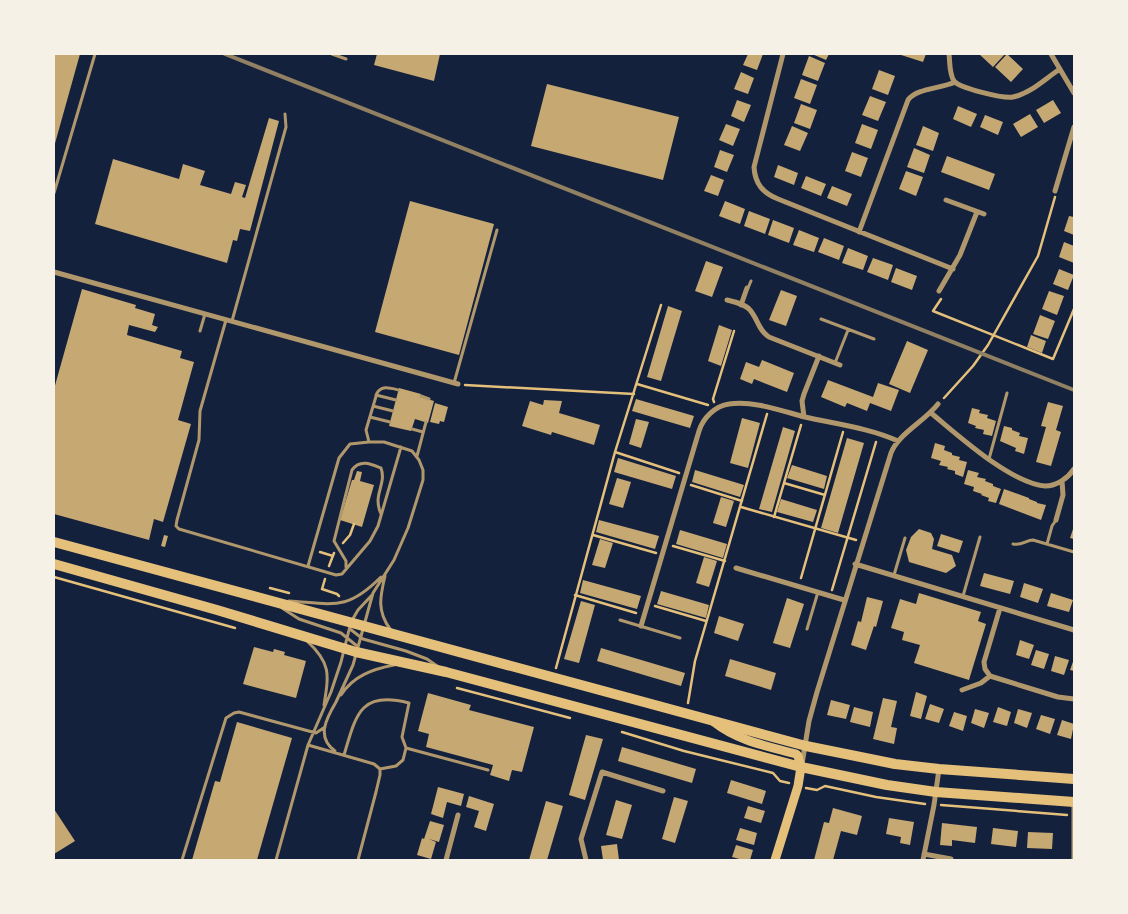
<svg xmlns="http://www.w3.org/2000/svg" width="1128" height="914" font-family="'Asap Condensed',sans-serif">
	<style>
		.building { fill: #c6a872 }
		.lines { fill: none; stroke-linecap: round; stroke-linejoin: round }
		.path { stroke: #e5c07b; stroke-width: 2.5 }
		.service { stroke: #b1986c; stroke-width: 3 }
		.minor { stroke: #b1986c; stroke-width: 5 }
		.secondary { stroke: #e5c07b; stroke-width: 9 }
		.trunk { stroke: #e5c07b; stroke-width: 10 }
		.rail { stroke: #918062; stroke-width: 4 }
	</style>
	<rect width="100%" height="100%" fill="#14213d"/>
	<path class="building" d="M54 54H80L54 147Z
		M377 54H440L434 81 374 65Z
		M748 54H763L757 70 743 65Z
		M812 54H829L826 60Z
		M898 54H926L923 62Z
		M979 54H1005L993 67Z
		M1007 54 1023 69 1011 82 995 67Z
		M809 56 825 63 818 81 802 75Z
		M879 70 895 76 888 95 872 89Z
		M741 72 754 78 748 94 734 89Z
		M801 79 817 85 810 104 794 98Z
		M547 84 679 117 663 180 531 146Z
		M870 96 886 102 878 121 862 115Z
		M737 100 751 105 744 122 731 116Z
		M1053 100 1061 113 1044 123 1036 110Z
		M801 104 817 110 810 129 794 123Z
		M958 106 977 114 971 127 953 119Z
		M1030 114 1038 127 1021 137 1013 124Z
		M985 115 1003 122 998 135 980 127Z
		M269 118 279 121 250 231 240 229 237 241 233 240 227 263 95 224 113 159 179 179 183 164 205 171 200 185 231 194 235 182 246 185 242 197 245 198Z
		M726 124 740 129 733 146 719 140Z
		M862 124 878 130 871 149 855 143Z
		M792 126 808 133 800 151 784 145Z
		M923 126 939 133 933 151 916 145Z
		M914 148 930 155 924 173 907 167Z
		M720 150 734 155 727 172 714 167Z
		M852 152 868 158 861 177 845 171Z
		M947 156 995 174 989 190 941 172Z
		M778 165 798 173 794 185 774 177Z
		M906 171 923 177 916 196 899 189Z
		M711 175 724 180 718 196 704 191Z
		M806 176 826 184 821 196 801 188Z
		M832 186 852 194 847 206 827 198Z
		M410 201 494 224 459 355 375 332Z
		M725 201 745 209 740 224 719 216Z
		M749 211 770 219 765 234 744 226Z
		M1069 216 1074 217V235L1064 231Z
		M773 220 794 228 789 243 768 235Z
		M799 230 819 238 814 252 793 245Z
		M824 238 844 246 839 260 818 252Z
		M1064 242 1074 246V263L1059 257Z
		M848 248 868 256 863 270 842 263Z
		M873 258 893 265 888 280 867 272Z
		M706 261 723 267 712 297 695 291Z
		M896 268 917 276 912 290 891 282Z
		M1059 269 1074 275 1068 290 1053 284Z
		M82 289 136 305 135 308 155 314 152 325 158 327 155 332 129 325 127 335 182 351 180 358 194 362 178 420 191 424 163 522 154 519 149 540 54 514V389Z
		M781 290 797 296 786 326 769 320Z
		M1049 291 1064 296 1057 315 1042 309Z
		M668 306 682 311 661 381 647 377Z
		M1040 315 1055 321 1048 339 1033 334Z
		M719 325 732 330 721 366 708 361Z
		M1031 335 1046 341 1042 353 1027 347Z
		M907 341 928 350 910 393 889 384Z
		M762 360 794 373 787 392 754 379 752 384 740 379 746 362 759 367Z
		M828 380 873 397 878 383 899 390 891 411 870 403 867 411 847 403 845 407 821 397Z
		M399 388 421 394 420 397 434 401 428 423 415 419 411 431 389 426Z
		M636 399 694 416 690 428 632 411Z
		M544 400 562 401 559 413 600 425 594 445 552 432 551 435 522 426 530 401 543 405Z
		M1048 402 1063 406 1056 430 1061 432 1051 466 1036 462 1046 427 1041 426Z
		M435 403 448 407 444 422 440 421 439 424 430 422Z
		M972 408 980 410 979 413 988 415 987 418 996 421 992 436 983 434 984 430 975 428 976 426 968 423Z
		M742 418 760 423 748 468 730 463Z
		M636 419 649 422 641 448 629 444Z
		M1004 426 1012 428V430L1020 433 1019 436 1028 438 1024 454 1015 451 1016 448 1000 441Z
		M783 427 795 431 772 512 759 509Z
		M847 438 864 443 838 533 821 528Z
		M935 443 945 446 944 450 952 453V455L960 457 959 460 967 462 963 477 955 474V471L947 469 948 467 939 465 941 461 931 458Z
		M618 458 676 476 672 489 614 472Z
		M792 465 827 476 824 489 787 478Z
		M695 470 744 485 740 497 692 482Z
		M968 470 979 473 977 477 986 479 985 481 993 484V486L1001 489 996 503 988 501 989 498 981 495 982 494 973 491 974 487 964 484Z
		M357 471 362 472 360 481 374 485 362 527 340 520 352 480H354Z
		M617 478 631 482 623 508 609 504Z
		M1004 489 1029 498V499L1037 502V503L1046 505 1041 520 999 504Z
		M721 497 734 501 726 527 713 523Z
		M781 499 817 510 813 522 777 512Z
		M599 520 659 536 655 549 596 532Z
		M1074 526V539L1070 538Z
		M919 529 931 533 934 539 932 549 952 555 956 566 946 573 909 562 906 550 911 537Z
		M680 530 727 544 723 558 676 544Z
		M941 534 963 541 959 553 937 546Z
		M164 535 168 536 165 547 161 546Z
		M600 539 613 543 605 568 592 565Z
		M704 557 717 561 709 587 696 583Z
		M984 573 1014 581 1010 594 980 586Z
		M583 580 641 596 637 609 580 593Z
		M1024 583 1043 589 1038 603 1020 597Z
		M661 591 709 605 706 618 657 604Z
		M919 593 981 612 978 621 986 624 969 680 914 663 920 645 902 640 904 632 891 628 900 599 916 604Z
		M1051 593 1073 600 1069 612 1047 606Z
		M867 597 883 601 876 627 874 626 866 650 851 645 858 621 861 622Z
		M787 598 804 604 790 648 773 643Z
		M581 601 595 605 579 663 564 659Z
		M719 616 744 624 738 641 714 633Z
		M1020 640 1034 645 1029 659 1016 655Z
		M254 647 273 652 274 649 285 652 284 655 306 661 296 698 243 684Z
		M601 648 685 673 681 686 597 661Z
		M1036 650 1049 654 1044 669 1031 665Z
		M1055 656 1069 660 1064 675 1051 671Z
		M730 659 776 673 771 690 725 676Z
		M1074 659V671L1070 670Z
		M916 692 927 696 921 719 910 716Z
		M428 693 471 705 469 710 534 727 522 772 512 770 509 781 490 775 493 765 426 747 429 734 418 731Z
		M883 698 897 701 891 727 897 728 894 744 873 739Z
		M831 700 850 705 846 719 827 715Z
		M930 704 944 709 939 723 925 719Z
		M854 707 873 712 870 727 850 722Z
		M998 707 1011 712 1007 726 993 722Z
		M975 709 989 713 984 728 971 723Z
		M1018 709 1032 713 1027 728 1014 723Z
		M954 712 967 716 963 731 949 726Z
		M1041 715 1055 719 1050 734 1036 729Z
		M1062 720 1074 724 1071 739 1057 735Z
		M237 722 292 738 257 860H192L215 781 220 782Z
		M586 735 603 739 585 800 569 795Z
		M622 747 696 769 692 783 618 761Z
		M731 780 766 791 762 804 727 793Z
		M438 787 464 794 461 806 447 802 443 818 431 814Z
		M469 796 494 804 486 831 474 827 479 811 466 807Z
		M674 797 688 801 675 843 662 839Z
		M616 800 632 805 622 839 606 835Z
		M546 801 563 806 547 860H529Z
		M748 806 765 811 761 823 744 818Z
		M833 808 862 816 857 835 841 831 833 860H814L824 822 829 823Z
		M54 809 75 841 54 854Z
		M889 818 914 822 910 845 900 843 901 837 886 834Z
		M430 821 444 825 439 842 429 839 436 842 431 859 417 855 422 838 424 839Z
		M942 823 977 827 975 843 952 840V846L940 845Z
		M740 828 757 833 754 845 736 840Z
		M993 828 1018 831 1016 847 991 844Z
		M1028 832 1053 833 1052 849 1027 848Z
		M617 844 619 860H603L601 846Z
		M736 845 753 850 750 860H743L732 857Z"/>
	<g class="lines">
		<path class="path" d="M941 299 933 311 1053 359 1074 309
			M637 384 708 405
			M465 385 634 394
			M944 398 973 366 988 345 1038 256 1055 197
			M714 402 713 399 734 331
			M615 452 679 473
			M784 483 825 495
			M691 485 742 501
			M741 507 856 540
			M774 517 801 425
			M593 535 656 553
			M343 543 350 535 354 524
			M673 546 725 561
			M320 552 333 556
			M329 566 334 553
			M54 577 235 628
			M801 578 843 432
			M325 579 322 589 337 594 339 596
			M270 588 289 593
			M832 590 876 442
			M575 595 636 613
			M655 606 706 621
			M556 668 615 452 661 305
			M457 688 570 718
			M688 703 695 661 767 414
			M622 732 684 751 773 773 780 781 789 783
			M806 788 817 790 825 786 876 797 925 804
			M941 805 1067 815"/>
		<path class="service" d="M332 54 346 59
			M54 193 95 54
			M748 288 751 281
			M821 319 874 339
			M226 320 200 411 199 440 177 520 176 526 179 529 336 575 342 574 370 541 378 526 401 447
			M232 321 286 127 285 114
			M200 331 205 314
			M835 363 848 330
			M454 383 497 230
			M376 395 396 400
			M421 396 429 399
			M373 406 393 411
			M370 417 390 422
			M412 429 423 432
			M369 442 366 430 377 393C382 385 390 388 399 390
			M417 456 426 422
			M989 459 1007 393
			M1013 544C1022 546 1026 540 1033 540L1074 552
			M1047 544 1052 526 1056 520
			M308 566 339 458 350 444 369 442H384L412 451 419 460 423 470V480L408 528 394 560 373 593 353 665 336 702
			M346 567V561L334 541 352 470C360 459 371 464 381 468 387 485 372 494 381 514
			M894 575 905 538
			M385 576C380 597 377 611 390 629
			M963 596 980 537
			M289 601C334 604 347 611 381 577
			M282 608 299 619 341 633 357 646
			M620 620 680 638
			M350 629 363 639 406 651 427 659 437 666
			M807 629 818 592
			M307 641C331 663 329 674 324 705
			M341 695C353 676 373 669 394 665
			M308 745 374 764 380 769V775L376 792 358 860
			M406 748 488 770
			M335 751C316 737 326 719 336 702
			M344 755C356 715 360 690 409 703L402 737 406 748 403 760 396 766 380 769
			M182 860 226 718 234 713 239 712 316 733 325 727
			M276 860 308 745 331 692 341 662 351 622 358 610 372 595"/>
		<path class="minor" d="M783 54 754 167C755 184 763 193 778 199L953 269
			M949 54C950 61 949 74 954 81 959 88 1004 99 1013 97 1030 94 1046 78 1060 69
			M1051 54 1074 93
			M1055 191 1074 127
			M946 200 984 214
			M859 232 908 100C917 88 940 89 955 82
			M54 272 458 384
			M939 291 960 255 977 212
			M727 300C735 302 745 304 750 310 758 319 758 330 769 337L840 365
			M741 305 747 288
			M931 413C958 435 1010 483 1045 486 1057 486 1068 478 1074 469
			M804 417 802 401 804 394 819 356
			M1056 520 1063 495 1062 481
			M855 564 1074 630
			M736 568 844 600
			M1000 608 984 662 985 669 990 676 1058 697 1074 699
			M641 626 699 431C703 418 715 406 729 404 752 400 782 411 805 417 836 424 869 428 898 441
			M962 690 981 683 990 676
			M802 764 809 721 817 692 891 453C898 434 925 421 938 404
			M924 854 951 859
			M446 860 458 815
			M586 860 581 839 602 772 663 791
			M923 860 934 805 939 769
			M1074 860V801"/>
		<path class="secondary" d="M714 722C738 741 767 746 796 754L798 756 801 767 798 786 775 860"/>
		<path class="trunk" d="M54 542 806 746 895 764 939 769 1074 779
			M54 564 217 610 356 652 446 672 801 767 887 785 936 792 1074 802"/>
		<path class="rail" d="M225 54 1074 390"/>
	</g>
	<rect width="1128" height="914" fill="none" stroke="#f6f1e7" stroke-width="110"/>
</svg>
